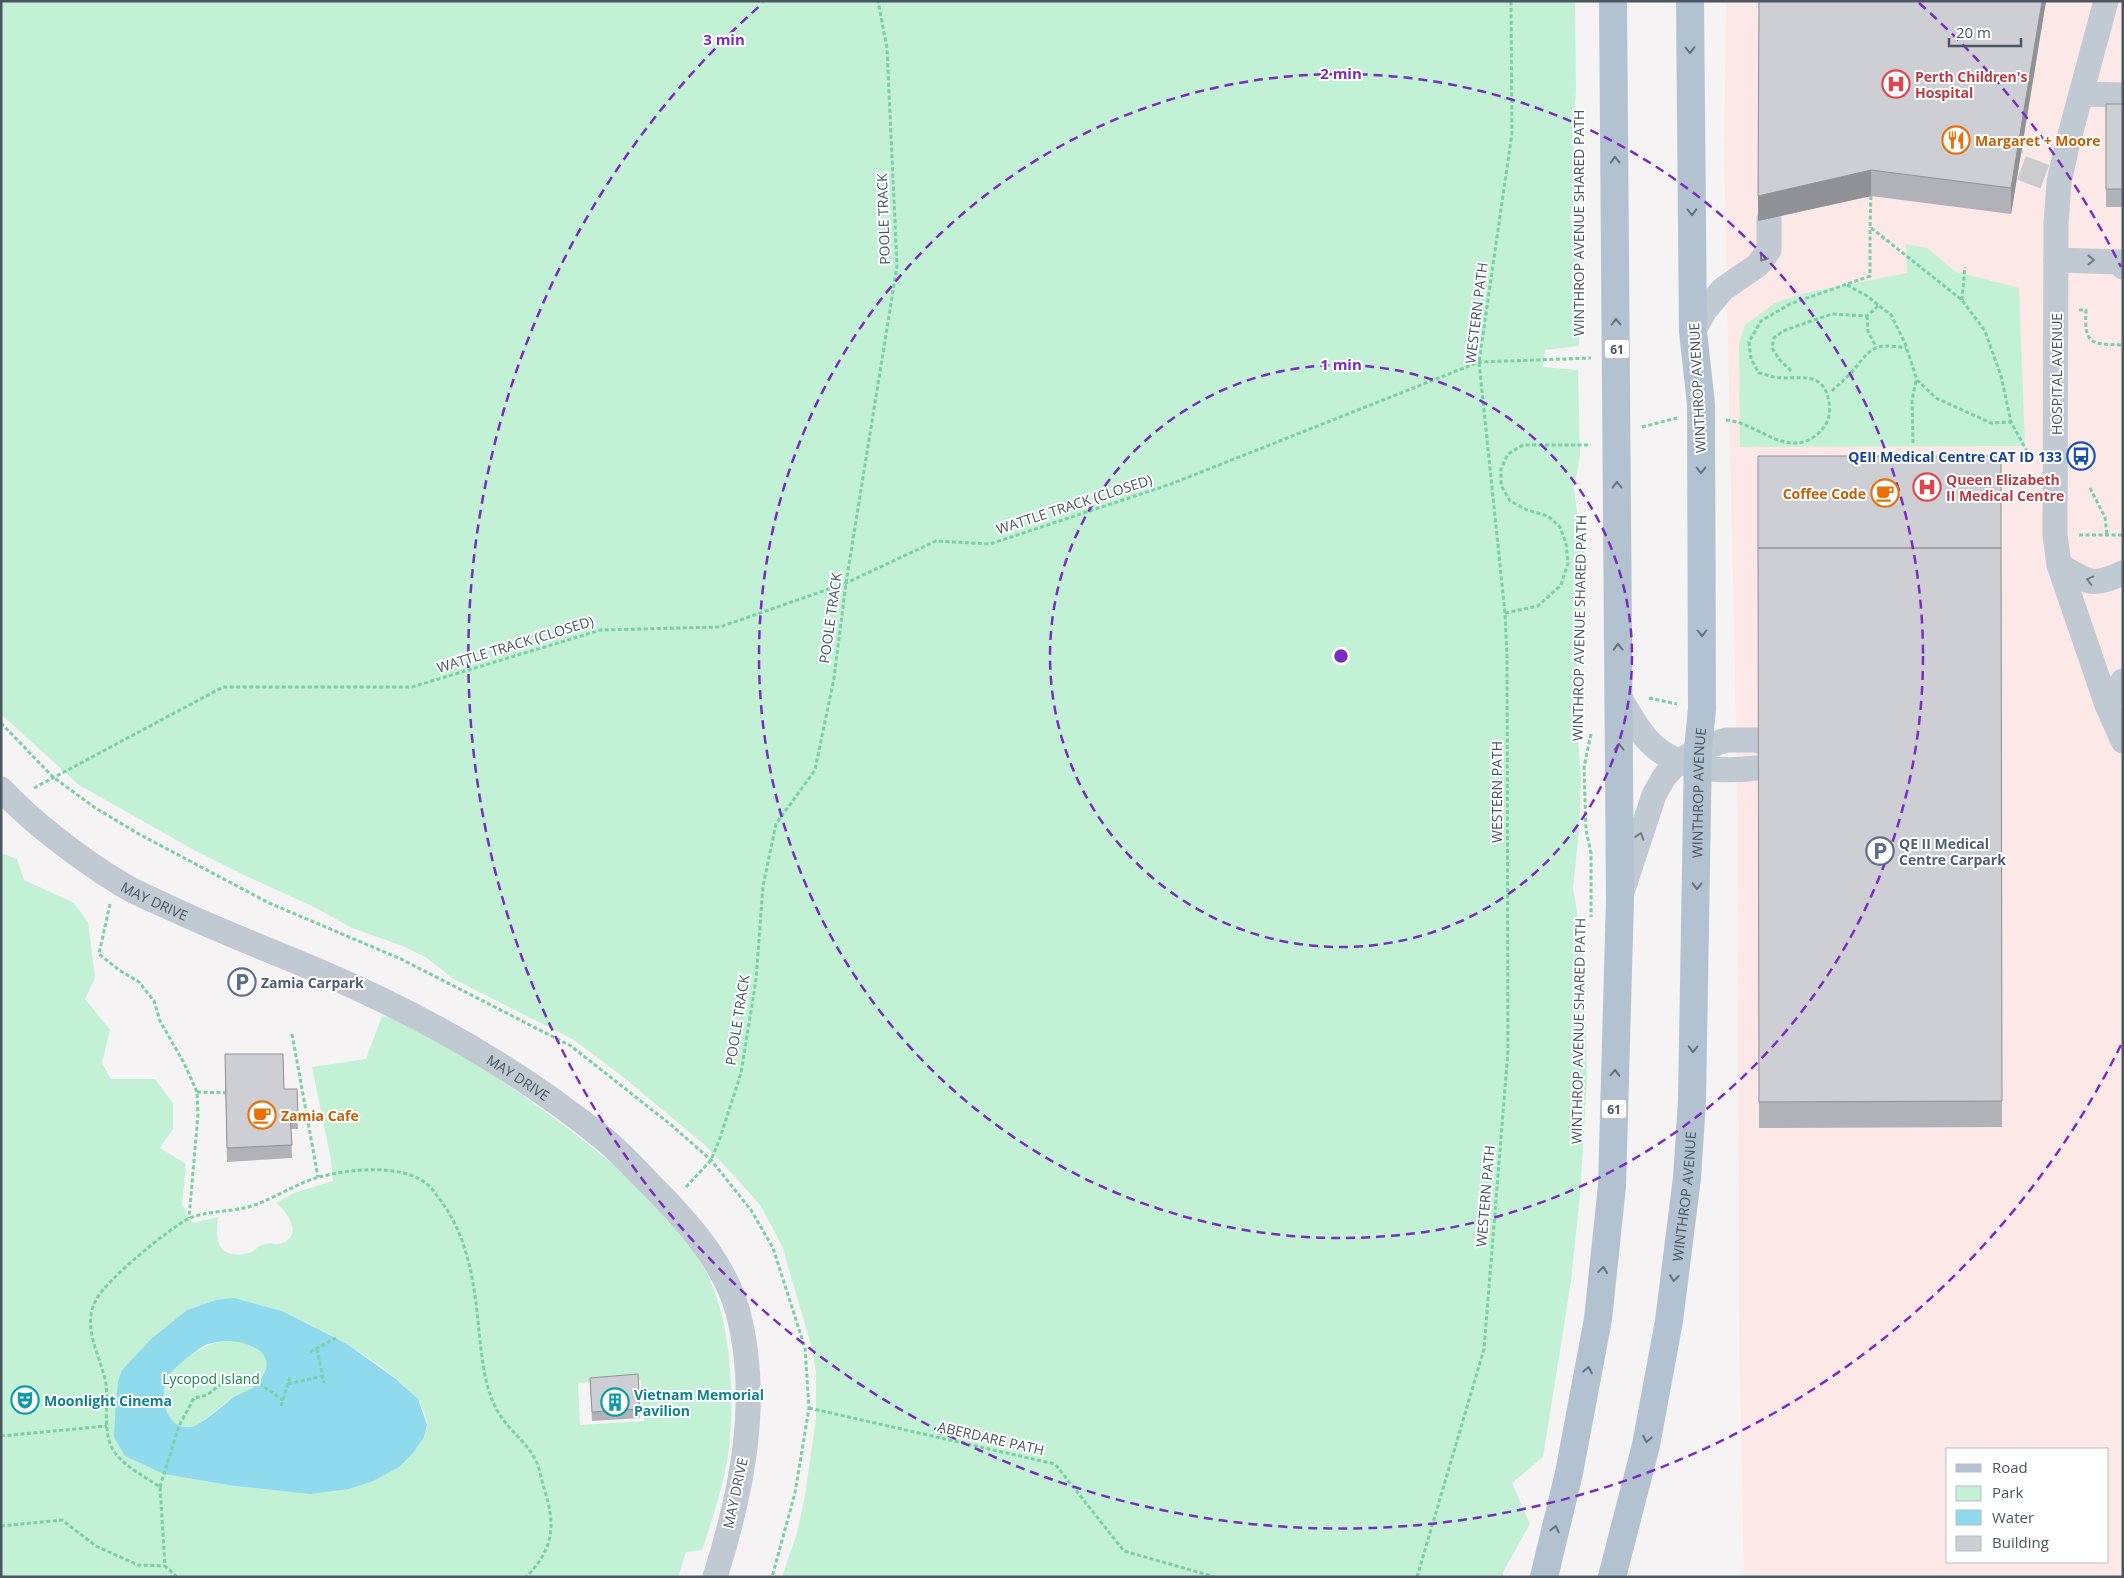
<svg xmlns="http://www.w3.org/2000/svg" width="2124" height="1578" font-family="'Open Sans',sans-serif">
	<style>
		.medical { fill: #fce8e6; fill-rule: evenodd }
		.green { fill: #c3f1d5; fill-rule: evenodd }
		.water { fill: #90daee; fill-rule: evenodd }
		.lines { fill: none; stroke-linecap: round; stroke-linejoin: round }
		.minor-tunnel { stroke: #caccce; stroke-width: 25; stroke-dasharray: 25 12; stroke-linecap: butt }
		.path { stroke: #7ad0a6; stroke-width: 3; stroke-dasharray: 4 2.5; stroke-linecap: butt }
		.minor { stroke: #c1cad2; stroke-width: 25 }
		.major { stroke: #b3c2d1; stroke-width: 28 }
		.wall { fill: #b0b2b7 }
		.shaded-wall { fill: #909195 }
		.building { fill: #cdcfd5; stroke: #909195 }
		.oneway { stroke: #64717d }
		.oneway2 { stroke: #6e7983 }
		.ring { fill: none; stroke: #7b2cbf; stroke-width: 2.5; stroke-dasharray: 9 6 }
		.labels { text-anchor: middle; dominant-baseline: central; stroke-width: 4; stroke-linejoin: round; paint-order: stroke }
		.shield { fill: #fff; stroke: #808990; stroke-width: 1 }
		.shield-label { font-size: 12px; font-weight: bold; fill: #4a5661 }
		.health-label { font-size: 14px; font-weight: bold; fill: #be3a42; stroke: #fff; text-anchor: start }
		.food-label { font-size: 14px; font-weight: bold; fill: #c56008; stroke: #fff; text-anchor: start }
		.street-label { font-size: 14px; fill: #4a5661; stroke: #fff }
		.transit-label { font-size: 14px; font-weight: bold; fill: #164399; stroke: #fff; text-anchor: end }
		.service-label { font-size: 14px; font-weight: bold; fill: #4e5e75; stroke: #fff; text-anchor: start }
		.park-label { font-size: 14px; fill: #17864f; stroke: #fff }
		.culture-label { font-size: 14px; font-weight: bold; fill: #0d838f; stroke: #fff; text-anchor: start }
		.centre { fill: #7b2cbf; stroke: #fff; stroke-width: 2.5 }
		.ring-label { font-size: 15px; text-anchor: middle; font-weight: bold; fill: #7b2cbf; stroke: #fff; stroke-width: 4; stroke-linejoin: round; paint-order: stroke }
	</style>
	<rect width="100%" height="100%" fill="#f5f3f3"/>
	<path class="medical" d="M1726 1H2123V1577H1744L1739 1333 1738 821 1724 153ZM1948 1449H2108V1562H1948Z"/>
	<path class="green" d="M1 1H1575L1576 91 1573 134 1579 186 1570 219 1582 251 1572 281 1580 295 1579 346 1545 350 1543 367 1578 370 1580 455 1574 488 1579 530 1584 544 1577 726 1581 778 1579 830 1573 888 1584 955 1587 1079 1580 1195 1571 1281 1543 1457 1512 1483 1530 1524 1503 1572V1577H782L797 1533 805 1496 816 1418V1373L812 1348 782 1246 761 1206 737 1179 705 1145 622 1076 574 1040 452 978 427 958 403 946 352 928 316 908 244 875 194 850 79 785 1 714Z
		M1906 244 1927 248 1956 272 2019 288 2025 446 1740 447 1739 344 1745 325 1775 303 1801 294 1907 273Z
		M1 853 17 859 24 880 74 903 88 922 95 978 85 999 110 1030 102 1063 111 1079H155L173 1104V1129L160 1148 186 1164 182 1205 192 1223 218 1217C217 1231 214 1252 233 1254 239 1255 246 1255 252 1252 256 1250 259 1245 265 1244 271 1242 277 1246 283 1243 303 1233 287 1212 276 1203L294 1193 333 1181 331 1160 312 1067 366 1059 382 1016C391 1018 400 1019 408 1022 420 1027 432 1037 444 1044 477 1064 510 1085 541 1109 602 1153 667 1203 705 1270 731 1318 735 1394 729 1448 725 1482 713 1517 702 1550L686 1552 678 1577H1ZM216 1300C235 1303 267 1305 283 1312 317 1326 431 1384 427 1426 426 1436 418 1445 413 1453L293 1492 234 1486 164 1474 122 1370 152 1338 187 1310ZM641 1380 644 1421 580 1425 578 1383Z
		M224 1341C250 1341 283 1354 257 1384 252 1390 242 1393 234 1397 222 1404 211 1416 198 1424 168 1440 155 1394 170 1374 182 1357 205 1345 224 1341Z"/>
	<path class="water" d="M234 1298 282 1311 312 1326 347 1344 396 1379 418 1399 427 1425 424 1437 413 1453 399 1467 373 1481 349 1489 310 1494 234 1486 164 1474 125 1456 114 1437 116 1400 118 1382 122 1370 152 1338 187 1310 216 1300ZM224 1341C250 1341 283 1354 257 1384 251 1391 239 1393 231 1399 220 1408 210 1417 198 1424 168 1440 155 1393 170 1374 176 1366 194 1352 202 1347 208 1343 217 1342 224 1341Z"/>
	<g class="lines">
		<path class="minor-tunnel" d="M1999 139 2019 167 2059 182"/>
		<path class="path" d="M1871 196 1870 227 1962 300 1985 331 2001 376 2011 422 2029 455
			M1847 285 1867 296 1891 315 1905 343 1917 380 1936 398 1991 423 2011 422
			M1962 300 1965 267
			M2079 310H2086C2084 345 2091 344 2123 345
			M1867 316 1868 331 1876 347
			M1791 371 1779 359 1772 348 1774 338 1783 331 1811 321 1832 314 1867 316 1879 305
			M1832 391C1838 385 1844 380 1850 374 1871 350 1870 342 1906 348
			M1726 420C1751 422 1773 445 1798 443 1809 442 1821 433 1826 424 1830 417 1830 409 1829 402 1823 368 1798 381 1774 377 1769 376 1764 374 1759 373L1751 359 1749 342 1761 321 1790 304 1870 276V227
			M1642 427 1677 418
			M1913 443 1912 400 1916 381
			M2090 488 2105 517 2107 535
			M2079 535H2123
			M1505 613 1538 606 1561 585 1568 563 1566 543 1560 527 1548 516 1527 510 1510 501 1501 485V469L1508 454 1523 445H1591
			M1649 698 1677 704
			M1 723 53 777 94 807 137 833 269 903 401 959 571 1046 670 1124 711 1160 751 1210 773 1248 805 1348 809 1408 795 1493 772 1577
			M1591 734 1584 767 1586 830 1591 853V917
			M34 788 223 687H412L601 630 720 627 846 583 936 541 990 544 1171 484 1479 362 1591 358
			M110 904 99 954 119 970 139 982 154 1001 160 1021 184 1063 197 1092 198 1114 189 1218
			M292 1034 318 1177
			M197 1092 230 1093
			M686 1187 711 1160 720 1138 741 1073 756 980 763 886 776 824 815 770 834 678 846 583 897 266 887 48 878 1
			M317 1349 324 1383
			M310 1352 336 1338
			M288 1384 323 1376
			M281 1406 290 1377
			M809 1408 1055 1464 1124 1551 1215 1577
			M1 1436 107 1426
			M160 1487 179 1426 194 1398 207 1395 233 1375 258 1383 283 1400
			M1 1526 62 1520 96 1546 138 1565 165 1566
			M177 1577 165 1566 160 1487C143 1475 114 1462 109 1440 104 1422 108 1402 106 1384 101 1356 81 1328 96 1300 106 1280 167 1230 188 1219 204 1211 230 1212 248 1207 273 1200 294 1184 319 1177 349 1169 403 1163 428 1185 432 1188 435 1193 438 1197 471 1239 475 1290 480 1341 483 1366 486 1394 500 1415 510 1431 526 1442 535 1459 540 1468 541 1479 544 1488 556 1525 554 1549 526 1577
			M1417 1577 1484 1349 1508 1051 1507 656 1505 613 1479 362 1512 133 1511 1"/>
		<g class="minor">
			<path d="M2106 1 2067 146 2059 182 2056 224 2055 535 2059 565 2107 705 2123 741"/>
			<path d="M2081 94 2123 95"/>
			<path d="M2056 260 2119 262 2123 267"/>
			<path d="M1693 332 1705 310 1723 289 1758 265 1769 250V219"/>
			<path d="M2059 565C2089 582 2090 588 2123 573"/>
			<path d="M1619 696C1627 710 1635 725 1646 738 1672 769 1718 773 1756 768 1767 767 1778 759 1788 755"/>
			<path d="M2107 705 2123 681"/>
			<path id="s1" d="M1 789C33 823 79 858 118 882 133 892 151 899 166 906 217 930 269 950 321 972 421 1015 518 1069 604 1139 620 1152 635 1169 651 1185 686 1220 724 1262 738 1312 761 1400 742 1492 715 1577"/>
			<path d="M1623 889 1654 795 1664 777 1678 762 1698 750 1726 740H1757L1788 755"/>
		</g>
		<g class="major">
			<path d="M1544 1577 1569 1473 1598 1319 1612 1186 1620 899 1613 1"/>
			<path id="s2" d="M1612 1577 1646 1445 1669 1321 1687 1178 1692 1101 1698 750 1702 709 1701 404 1693 332 1690 1"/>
		</g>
	</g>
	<path class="wall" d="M1759 1H2046L2011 214 1871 196 1758 221Z
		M2106 104H2123V207H2106Z
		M1758 456H2001L2002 1127 1759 1128Z
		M225 1068 284 1089H297L298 1129H291L292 1158 227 1162Z
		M590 1378 640 1409V1418L592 1421Z"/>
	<path class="shaded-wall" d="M2042 1H2046L2011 214V188Z
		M1871 170V196L1758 221V196Z"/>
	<path class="building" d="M1759 1H2042L2011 188 1871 170 1758 196Z
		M2106 104H2123V189H2106Z
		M1758 456H2001V548H1758Z
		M1758 548H2001L2002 1101 1759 1102Z
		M225 1054H283L284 1089H297L298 1116H290L292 1145 227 1148Z
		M638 1374 640 1409 592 1412 590 1378Z"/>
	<defs><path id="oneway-chevron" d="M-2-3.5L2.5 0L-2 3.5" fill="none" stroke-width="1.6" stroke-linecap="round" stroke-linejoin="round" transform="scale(1.25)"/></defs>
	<g class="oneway">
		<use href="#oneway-chevron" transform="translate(1690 50) rotate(89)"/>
		<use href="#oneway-chevron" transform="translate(1615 160) rotate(-91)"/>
		<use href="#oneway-chevron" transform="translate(1692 212) rotate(89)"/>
		<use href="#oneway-chevron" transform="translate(1616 322) rotate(-91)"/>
		<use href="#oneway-chevron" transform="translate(1701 470) rotate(90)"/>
		<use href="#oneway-chevron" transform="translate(1617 485) rotate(-90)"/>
		<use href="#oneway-chevron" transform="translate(1702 633) rotate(90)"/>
		<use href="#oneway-chevron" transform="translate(1618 647) rotate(-91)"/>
		<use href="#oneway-chevron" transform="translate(1619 747) rotate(-90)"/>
		<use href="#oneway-chevron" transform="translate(1697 886) rotate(91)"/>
		<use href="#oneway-chevron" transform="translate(1693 1049) rotate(91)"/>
		<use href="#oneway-chevron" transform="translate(1615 1073) rotate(-88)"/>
		<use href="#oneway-chevron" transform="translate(1603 1270) rotate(-84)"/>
		<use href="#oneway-chevron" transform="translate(1674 1278) rotate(97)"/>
		<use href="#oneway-chevron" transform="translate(1588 1370) rotate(-79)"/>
		<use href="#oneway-chevron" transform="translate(1647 1439) rotate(101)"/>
		<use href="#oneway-chevron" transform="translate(1555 1529) rotate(-77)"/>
	</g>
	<g class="oneway2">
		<use href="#oneway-chevron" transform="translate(1763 258) rotate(125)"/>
		<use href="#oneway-chevron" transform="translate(2091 260)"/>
		<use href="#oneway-chevron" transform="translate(2090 580) rotate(-165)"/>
		<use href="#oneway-chevron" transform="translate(1640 836) rotate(-72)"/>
	</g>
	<g class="ring">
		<circle cx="1341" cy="656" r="291"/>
		<circle cx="1341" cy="656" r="582"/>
		<path d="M2121 1045A872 872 0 1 1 763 3M1919 3A872 872 0 0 1 2121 267"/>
	</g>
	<defs>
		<g id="hospital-ring" transform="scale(1.4375)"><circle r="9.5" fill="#fff" stroke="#e0444e" stroke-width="1.5"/><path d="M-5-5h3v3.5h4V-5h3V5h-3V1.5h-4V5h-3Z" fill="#e0444e"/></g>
		<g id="restaurant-ring" transform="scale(1.4375)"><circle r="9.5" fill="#fff" stroke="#e8710a" stroke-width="1.5"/><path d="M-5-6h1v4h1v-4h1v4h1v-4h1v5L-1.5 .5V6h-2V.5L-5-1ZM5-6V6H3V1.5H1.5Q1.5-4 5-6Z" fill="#e8710a"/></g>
		<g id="bus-ring" transform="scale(1.4375)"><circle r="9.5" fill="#fff" stroke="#1a4fb4" stroke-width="1.5"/><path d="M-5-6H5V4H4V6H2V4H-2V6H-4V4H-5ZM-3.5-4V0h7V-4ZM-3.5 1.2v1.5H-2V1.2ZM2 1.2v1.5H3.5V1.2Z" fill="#1a4fb4"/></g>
		<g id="cafe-ring" transform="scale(1.4375)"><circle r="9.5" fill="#fff" stroke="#e8710a" stroke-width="1.5"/><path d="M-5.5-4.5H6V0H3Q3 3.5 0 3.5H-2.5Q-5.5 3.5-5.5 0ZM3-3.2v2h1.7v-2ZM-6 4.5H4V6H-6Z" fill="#e8710a"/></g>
		<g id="parking-ring" transform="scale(1.4375)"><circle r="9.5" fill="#fff" stroke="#5c6f8a" stroke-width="1.5"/><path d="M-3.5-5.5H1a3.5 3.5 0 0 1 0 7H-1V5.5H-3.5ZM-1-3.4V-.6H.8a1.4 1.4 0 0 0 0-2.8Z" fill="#5c6f8a"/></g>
		<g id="theatre-ring" transform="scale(1.4375)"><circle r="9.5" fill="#fff" stroke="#0f9aa8" stroke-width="1.5"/><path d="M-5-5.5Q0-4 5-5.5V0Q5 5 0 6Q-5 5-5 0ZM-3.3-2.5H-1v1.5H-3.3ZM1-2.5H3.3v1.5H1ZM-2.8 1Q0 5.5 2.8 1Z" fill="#0f9aa8"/></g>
		<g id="building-ring" transform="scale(1.4375)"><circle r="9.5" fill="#fff" stroke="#0f9aa8" stroke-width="1.5"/><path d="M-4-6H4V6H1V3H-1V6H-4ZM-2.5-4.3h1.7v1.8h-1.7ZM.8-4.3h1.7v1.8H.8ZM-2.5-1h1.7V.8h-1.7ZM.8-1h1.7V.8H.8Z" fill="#0f9aa8"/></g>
	</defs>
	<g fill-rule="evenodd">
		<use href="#hospital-ring" x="1896" y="84"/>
		<use href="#restaurant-ring" x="1956" y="140"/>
		<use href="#bus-ring" x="2081" y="456"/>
		<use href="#hospital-ring" x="1927" y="487"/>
		<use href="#cafe-ring" x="1885" y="493"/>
		<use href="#parking-ring" x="1880" y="851"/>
		<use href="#parking-ring" x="242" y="982"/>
		<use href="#cafe-ring" x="262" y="1115"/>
		<use href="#theatre-ring" x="25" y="1400"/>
		<use href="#building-ring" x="615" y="1402"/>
	</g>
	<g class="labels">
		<g class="shield">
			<rect x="1604.5" y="339.5" width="25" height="19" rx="4"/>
			<rect x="1601.5" y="1099.5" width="25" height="19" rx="4"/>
		</g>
		<g class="shield-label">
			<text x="1617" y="349">61</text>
			<text x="1614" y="1109">61</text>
		</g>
		<g class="health-label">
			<text x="1915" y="76">Perth Children's<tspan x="1915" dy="16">Hospital</tspan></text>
			<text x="1946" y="479">Queen Elizabeth<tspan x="1946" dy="16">II Medical Centre</tspan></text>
		</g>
		<g class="food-label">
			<text x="1975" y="140">Margaret + Moore</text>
			<text x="1866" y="493" text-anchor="end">Coffee Code</text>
			<text x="281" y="1115">Zamia Cafe</text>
		</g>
		<g class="street-label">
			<text transform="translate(883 219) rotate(-92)">POOLE TRACK</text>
			<text transform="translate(1578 223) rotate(-90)">WINTHROP AVENUE SHARED PATH</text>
			<text transform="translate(1476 313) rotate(-83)">WESTERN PATH</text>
			<text transform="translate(2056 374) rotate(-90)">HOSPITAL AVENUE</text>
			<text transform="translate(1697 388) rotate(-93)">WINTHROP AVENUE</text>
			<text transform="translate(1074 504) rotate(-18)">WATTLE TRACK (CLOSED)</text>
			<text transform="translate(830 618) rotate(-82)">POOLE TRACK</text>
			<text transform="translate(1579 628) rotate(-89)">WINTHROP AVENUE SHARED PATH</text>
			<text transform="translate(515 644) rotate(-17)">WATTLE TRACK (CLOSED)</text>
			<text transform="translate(1496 792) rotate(-90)">WESTERN PATH</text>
			<text stroke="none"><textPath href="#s2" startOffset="792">WINTHROP AVENUE</textPath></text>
			<text stroke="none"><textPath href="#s1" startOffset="191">MAY DRIVE</textPath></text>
			<text transform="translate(737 1020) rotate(-81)">POOLE TRACK</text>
			<text transform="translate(1578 1031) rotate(-89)">WINTHROP AVENUE SHARED PATH</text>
			<text stroke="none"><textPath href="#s1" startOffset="596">MAY DRIVE</textPath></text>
			<text transform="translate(1485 1196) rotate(-85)">WESTERN PATH</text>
			<text stroke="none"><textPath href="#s2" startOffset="388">WINTHROP AVENUE</textPath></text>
			<text transform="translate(991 1438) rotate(13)">ABERDARE PATH</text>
			<text transform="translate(735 1493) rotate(-78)">MAY DRIVE</text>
		</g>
		<g class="transit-label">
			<text x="2062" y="456">QEII Medical Centre CAT ID 133</text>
		</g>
		<g class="service-label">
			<text x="1899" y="843">QE II Medical<tspan x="1899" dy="16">Centre Carpark</tspan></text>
			<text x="261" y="982">Zamia Carpark</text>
		</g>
		<g class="park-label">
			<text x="211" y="1378">Lycopod Island</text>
		</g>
		<g class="culture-label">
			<text x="634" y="1394">Vietnam Memorial<tspan x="634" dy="16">Pavilion</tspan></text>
			<text x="44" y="1400">Moonlight Cinema</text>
		</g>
	</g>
	<circle cx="1341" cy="656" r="8" class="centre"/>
	<g class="ring-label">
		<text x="724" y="45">3 min</text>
		<text x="1341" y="79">2 min</text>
		<text x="1341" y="370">1 min</text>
	</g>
	<rect width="2124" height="1578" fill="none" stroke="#4a5661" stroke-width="5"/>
	<rect x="1946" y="1448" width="162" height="115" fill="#ffffff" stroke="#b7bbc0"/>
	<rect x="1956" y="1464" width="25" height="8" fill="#b3c2d1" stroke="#b7bbc0"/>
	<text x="1992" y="1473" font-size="15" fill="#4a5661">Road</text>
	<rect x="1956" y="1486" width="25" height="15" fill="#c3f1d5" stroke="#b7bbc0"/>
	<text x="1992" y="1498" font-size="15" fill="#4a5661">Park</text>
	<rect x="1956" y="1510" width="25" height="15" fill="#90daee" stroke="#b7bbc0"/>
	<text x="1992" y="1523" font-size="15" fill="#4a5661">Water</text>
	<rect x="1956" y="1536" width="25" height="15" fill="#cdcfd5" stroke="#b7bbc0"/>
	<text x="1992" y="1548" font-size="15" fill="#4a5661">Building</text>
	<path d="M1949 38v8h72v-8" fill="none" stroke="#4a5661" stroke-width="2.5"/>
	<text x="1956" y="38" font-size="15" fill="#4a5661" stroke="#ffffff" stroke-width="4" paint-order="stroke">20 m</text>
</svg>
